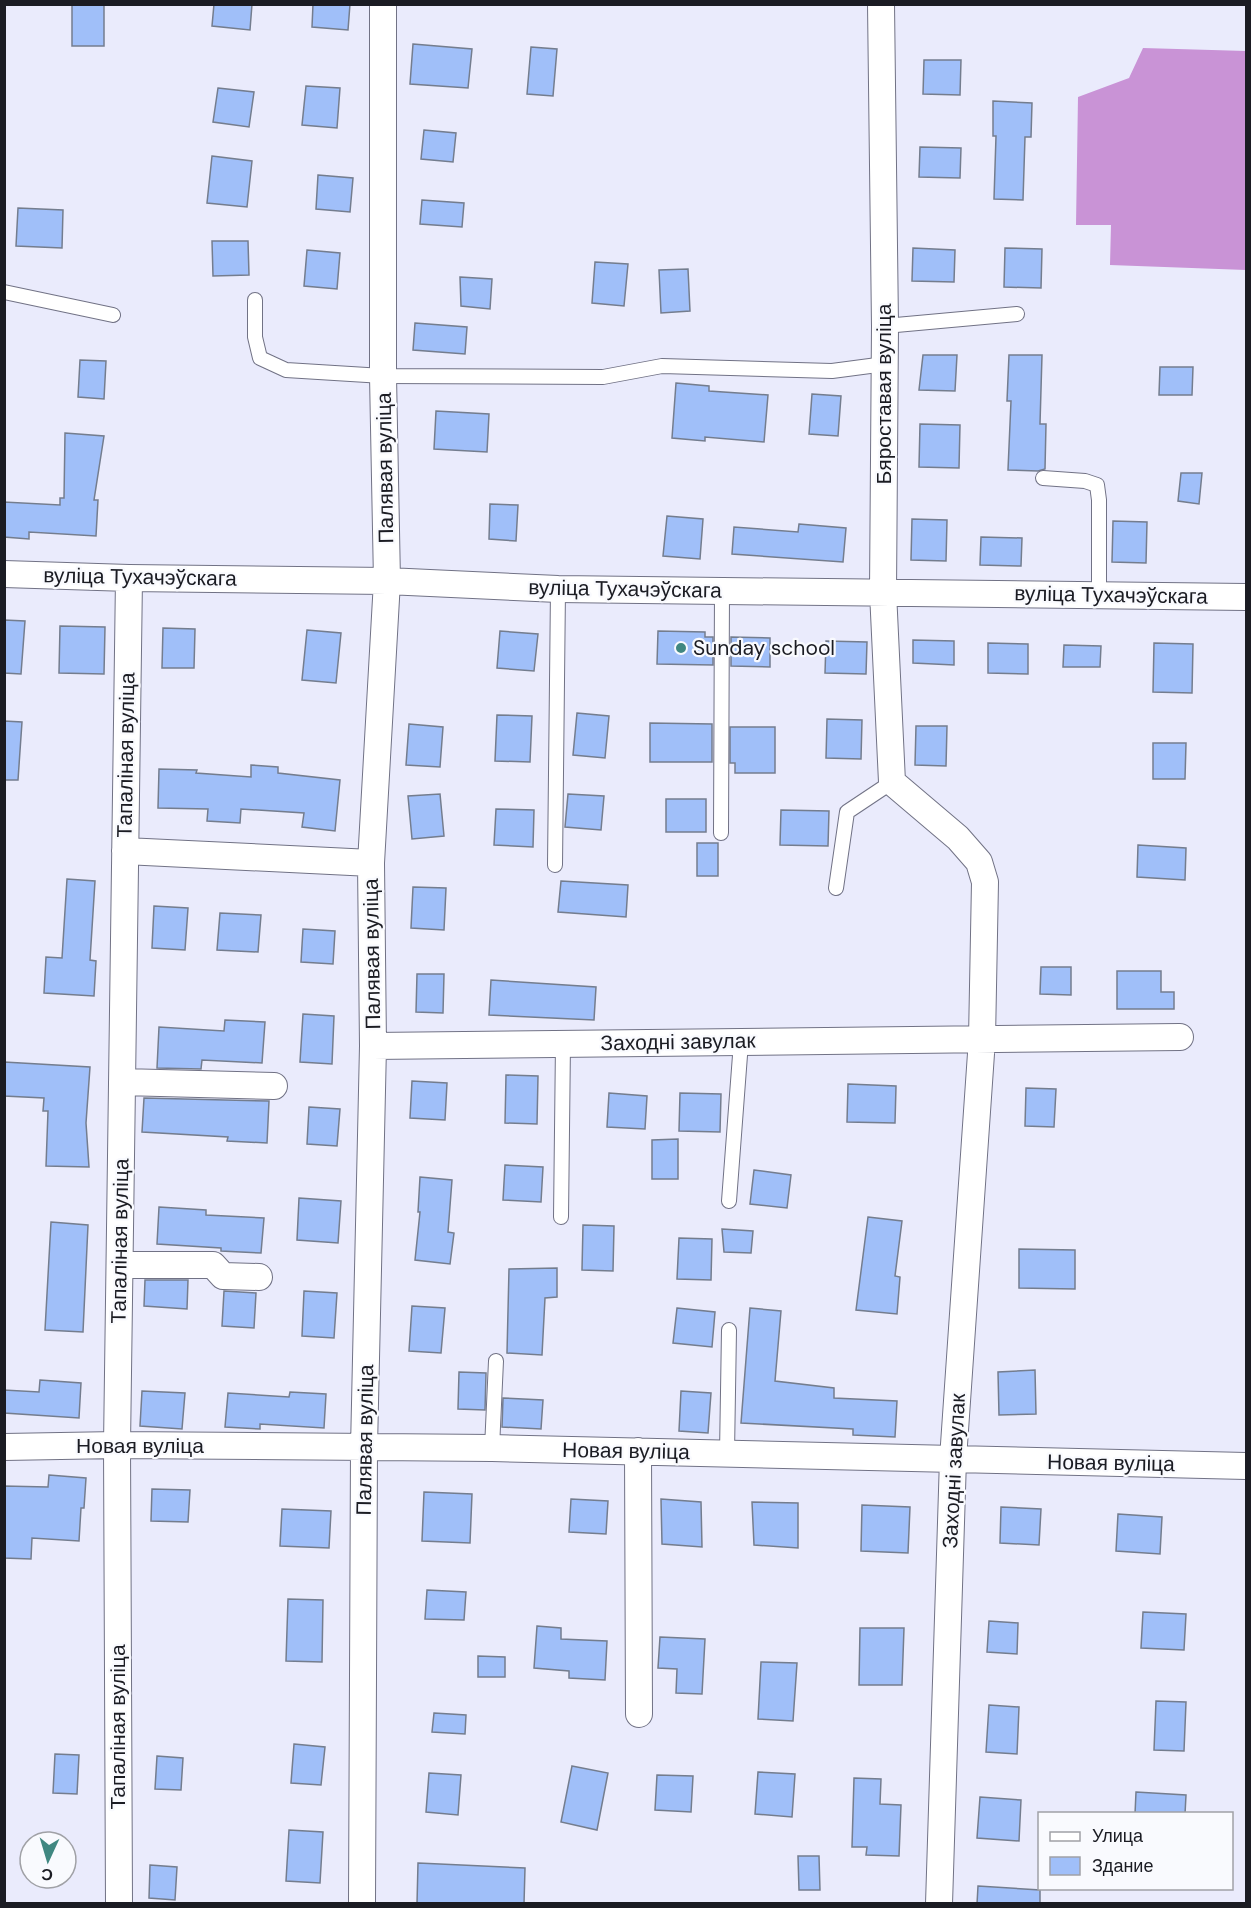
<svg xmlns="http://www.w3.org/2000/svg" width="1251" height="1908" font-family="'DM Sans',sans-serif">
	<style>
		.forest { fill: #c993d6 }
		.building { fill: #a0bff9; stroke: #747d8e; stroke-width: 1.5 }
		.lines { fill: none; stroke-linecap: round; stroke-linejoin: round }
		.lane-casing { stroke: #717285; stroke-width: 16 }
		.street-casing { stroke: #717285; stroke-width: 28 }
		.lane { stroke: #fff; stroke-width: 14 }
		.street { stroke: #fff; stroke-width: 26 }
		.poi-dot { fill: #408781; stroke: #f9fafe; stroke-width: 2 }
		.labels { text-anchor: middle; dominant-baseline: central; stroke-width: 4.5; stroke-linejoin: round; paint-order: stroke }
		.street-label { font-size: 21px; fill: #1b1c23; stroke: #f9fafe }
		.poi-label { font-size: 21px; fill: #1b1c23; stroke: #f9fafe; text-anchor: start }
	</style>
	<rect width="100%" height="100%" fill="#eaebfc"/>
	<path class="forest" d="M1143 48 1246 51V270L1110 265 1111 225H1076L1078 97 1129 78Z"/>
	<path class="building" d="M72 4H104V46H72Z
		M214 4H252L250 30 212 26Z
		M313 4H350L348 30 312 27Z
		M413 44 472 49 468 88 410 84Z
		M531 47 557 49 553 96 527 94Z
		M924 60H961L960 95 923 94Z
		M306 86 340 88 337 128 302 125Z
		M218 88 254 92 249 127 213 122Z
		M993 101 1032 103 1031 137H1025L1023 200 994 199 996 136H993Z
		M424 130 456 133 453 162 421 159Z
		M920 147 961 148 960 178 919 177Z
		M212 156 252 161 247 207 207 203Z
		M318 175 353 178 350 212 316 209Z
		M422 200 464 203 462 227 420 224Z
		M18 208 63 210 62 248 16 246Z
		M212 241H248L249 275 213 276Z
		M913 248 955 250 954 282 912 281Z
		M1005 248 1042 249 1041 288 1004 287Z
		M307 250 340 253 337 289 304 286Z
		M595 262 628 264 624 306 592 303Z
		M688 269 690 311 661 313 659 270Z
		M460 277 492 279 490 309 461 306Z
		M415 323 467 327 465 354 413 350Z
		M923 355H957L955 391 919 390Z
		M1009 355H1042L1040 424H1046L1045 469 1038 471 1008 470 1011 401H1007Z
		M80 360 106 361 104 399 78 397Z
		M1160 367H1193L1192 395H1159Z
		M676 383 709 386V391L768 395 764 442 705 437V441L672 438Z
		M812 394 841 396 838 436 809 434Z
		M436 411 489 414 487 452 434 449Z
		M920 424 960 425 959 468 919 467Z
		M65 433 104 436 94 500H98L96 536 29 532V539L4 537V502L60 505V498H64Z
		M1181 473H1202L1199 504 1178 501Z
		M490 504 518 505 516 541 489 539Z
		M667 516 703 519 700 559 663 556Z
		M912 519 947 520 946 561 911 560Z
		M1113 521 1147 522 1146 563 1112 562Z
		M799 524 846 528 843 562 732 554 734 527 798 532Z
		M981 537 1022 538 1021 566 980 565Z
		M4 620 25 621 21 674 4 673Z
		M60 626 105 627 104 674 59 673Z
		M163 628 195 629 194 668H162Z
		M307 630 341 633 336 683 302 680Z
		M500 631 538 634 534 671 497 668Z
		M658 631 705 632V637H713V665L657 664Z
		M731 637 770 638V667L731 666Z
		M913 640 954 641V665L913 663Z
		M826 641 867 642 866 674 825 673Z
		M988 643 1028 644V674L988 673Z
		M1154 643 1193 644 1192 693 1153 692Z
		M1064 645 1101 646 1100 667H1063Z
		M577 713 609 716 605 758 573 755Z
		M497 715 532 716 530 762 495 761Z
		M827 719 862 720 861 759 826 758Z
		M4 721 22 722 18 780H4Z
		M650 723 712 724V762H650Z
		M409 724 443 727 440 767 406 765Z
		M916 726H947L946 766 915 765Z
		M730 727H775V773H735V763H730Z
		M1153 743H1186L1185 779H1153Z
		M251 765 278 767V773L340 780 335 831 302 827 304 813 241 809 240 823 207 821 208 809 158 808 159 769 197 770 196 773 251 777Z
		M440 794 444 836 412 839 408 796Z
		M568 794 604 796 601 830 565 827Z
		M666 799H706V832H666Z
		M496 809 534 810 533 847 494 845Z
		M781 810 829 811 828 846 780 845Z
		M697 843H718V876H697Z
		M1138 845 1186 848 1185 880 1137 877Z
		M67 879 95 881 90 960 96 961 94 996 44 993 46 957 62 958Z
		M561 881 628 885 626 917 558 912Z
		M413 887 446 888 444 930 411 928Z
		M154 906 188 908 185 950 152 948Z
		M220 913 261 915 258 952 217 950Z
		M303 929 335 931 333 964 301 962Z
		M1041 967H1071V995L1040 994Z
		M1117 971H1161V992H1174V1009H1117Z
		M417 974H444L443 1013 416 1012Z
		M491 980 596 987 594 1020 489 1015Z
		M303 1014 334 1016 332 1064 300 1062Z
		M225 1020 265 1022 262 1063 202 1060 201 1069 157 1068 159 1027 224 1031Z
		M4 1062 90 1067 86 1123 89 1167 46 1166 48 1111H43L44 1098 4 1096Z
		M506 1075 538 1076 537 1124 505 1123Z
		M412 1081 447 1083 445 1120 410 1118Z
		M848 1084 896 1086 895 1123 847 1122Z
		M1026 1088 1056 1089 1054 1127 1025 1126Z
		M609 1093 647 1096 645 1129 607 1127Z
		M680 1093 721 1094 720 1132 679 1131Z
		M144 1098 269 1101 267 1143 227 1141 228 1137 142 1132Z
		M309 1107 340 1109 337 1146 307 1144Z
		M678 1139V1179H652V1140Z
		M505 1165 543 1167 541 1202 503 1200Z
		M754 1170 791 1175 787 1208 750 1204Z
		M420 1177 452 1180 448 1232 454 1233 450 1264 415 1260 420 1212H418Z
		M299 1198 341 1201 338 1243 297 1240Z
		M159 1207 206 1210V1215L264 1218 261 1253 221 1251V1248L157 1244Z
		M868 1217 902 1221 895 1276 900 1277 897 1314 856 1310Z
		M51 1222 88 1225 83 1332 45 1330Z
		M583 1225 614 1226 613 1271 582 1270Z
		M722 1229 753 1231 751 1253 724 1252Z
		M679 1238 712 1239 711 1280 677 1279Z
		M1019 1249 1075 1250V1289L1019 1288Z
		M557 1268V1297L545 1298 542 1355 507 1353 509 1269Z
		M145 1280H188L187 1309 144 1306Z
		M224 1291 256 1293 254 1328 222 1326Z
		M304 1291 337 1293 334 1338 302 1336Z
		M412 1306 445 1308 441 1353 409 1351Z
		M677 1308 715 1312 712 1347 673 1343Z
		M750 1308 781 1311 775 1381 834 1388V1398L897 1401 895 1437 853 1435V1429L741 1423Z
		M1035 1370 1036 1414 999 1415 998 1372Z
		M459 1372 486 1373 485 1410 458 1409Z
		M40 1380 81 1383 79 1418 4 1413V1390L39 1392Z
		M142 1391 185 1393 182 1429 140 1426Z
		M681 1391 711 1393 708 1433 679 1431Z
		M290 1392 326 1394 324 1428 260 1424V1429L225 1427 228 1393 289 1397Z
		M503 1398 543 1400 541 1429 502 1427Z
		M49 1475 86 1478 84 1508H81L79 1541 32 1538 31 1559 4 1558V1486L48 1487Z
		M152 1489 190 1490 188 1522 151 1521Z
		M424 1492 472 1494 470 1543 422 1541Z
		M571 1499 608 1501 606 1534 569 1532Z
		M661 1499 701 1502 702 1547 662 1544Z
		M752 1502 798 1503V1548L754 1545Z
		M862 1505 910 1507 908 1553 861 1551Z
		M1001 1507 1041 1509 1039 1545 1000 1543Z
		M282 1509 331 1511 329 1548 280 1546Z
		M1118 1514 1162 1517 1160 1554 1116 1551Z
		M427 1590 466 1592 464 1620 425 1619Z
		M288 1599 323 1600 322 1662 286 1661Z
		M1143 1612 1186 1614 1184 1650 1141 1648Z
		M989 1621 1018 1623 1017 1654 987 1652Z
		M537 1626 561 1628V1639L607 1641 605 1680 569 1678V1671L534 1668Z
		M860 1628H904L902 1685H859Z
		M660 1637 705 1639 702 1694 676 1693 677 1669 658 1668Z
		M478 1656 505 1657V1677H478Z
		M761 1662 797 1663 793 1721 758 1719Z
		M1156 1701 1186 1702 1184 1751 1154 1750Z
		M989 1705 1019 1707 1017 1754 986 1752Z
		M434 1713 466 1715 465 1734 432 1732Z
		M294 1744 325 1747 321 1785 291 1783Z
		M55 1754 79 1755 77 1794 53 1793Z
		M157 1756 183 1758 181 1790 155 1789Z
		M572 1766 608 1773 597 1830 561 1822Z
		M758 1772 795 1774 792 1817 755 1814Z
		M429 1773 461 1775 458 1815 426 1812Z
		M657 1775 693 1776 691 1812 655 1810Z
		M854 1778 881 1779 880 1804 901 1805 899 1856 866 1855 867 1847H852Z
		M1136 1792 1186 1795 1185 1814H1135Z
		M980 1797 1021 1800 1019 1841 977 1838Z
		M289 1830 323 1832 320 1883 286 1881Z
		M798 1856H819L820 1890H799Z
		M418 1863 525 1868 524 1904H417Z
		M150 1865 177 1867 175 1900 149 1898Z
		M978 1886 1040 1890V1904H977Z"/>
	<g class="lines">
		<g class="lane-casing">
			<path id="lane" d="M4 292 113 315
				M255 300V337L260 358 286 370 383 376 603 377 662 366 832 371 885 364
				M885 326 1017 314
				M1043 478 1085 481 1097 485 1099 500V595
				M721 833 722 590
				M555 865 558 589
				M836 888 847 812 892 782
				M729 1201 741 1042
				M561 1217 563 1043
				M492 1448 496 1361
				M727 1453 729 1330"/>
		</g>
		<g class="street-casing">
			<path id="street" d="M881 4 885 326 883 592 892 782 958 838 979 862 985 882 982 1039 953 1459 939 1904
				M4 574 129 578 387 581 558 589 1246 597
				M125 851 371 863
				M373 1046 1180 1037
				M122 1082 274 1086
				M120 1265H213L223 1276 259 1277
				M4 1447 117 1445 492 1448 1246 1466
				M638 1451 639 1714
				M119 1904 117 1445 129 578
				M362 1904 364 1448 373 1046 371 863 387 581 383 376V4"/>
		</g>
		<use href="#lane" class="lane"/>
		<use href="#street" class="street"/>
	</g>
	<circle class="poi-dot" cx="681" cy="648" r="6"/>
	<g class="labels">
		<g class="street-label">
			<text transform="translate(884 394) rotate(-90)">Бяроставая вуліца</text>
			<text transform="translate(385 468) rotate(-91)">Палявая вуліца</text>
			<text transform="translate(140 577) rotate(1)">вуліца Тухачэўскага</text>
			<text transform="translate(625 589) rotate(1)">вуліца Тухачэўскага</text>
			<text transform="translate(1111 595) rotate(1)">вуліца Тухачэўскага</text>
			<text transform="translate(126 755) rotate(-89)">Тапаліная вуліца</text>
			<text transform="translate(372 954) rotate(-91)">Палявая вуліца</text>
			<text transform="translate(678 1042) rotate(-1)">Заходні завулак</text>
			<text transform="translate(120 1241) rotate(-89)">Тапаліная вуліца</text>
			<text transform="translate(365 1440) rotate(-89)">Палявая вуліца</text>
			<text x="140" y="1446">Новая вуліца</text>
			<text transform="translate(626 1451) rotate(1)">Новая вуліца</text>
			<text transform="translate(1111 1463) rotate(1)">Новая вуліца</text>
			<text transform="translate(954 1471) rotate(-87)">Заходні завулак</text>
			<text transform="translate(118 1727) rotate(-90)">Тапаліная вуліца</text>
		</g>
		<g class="poi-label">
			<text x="693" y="648">Sunday school</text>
		</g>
	</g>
	<rect width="1251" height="1908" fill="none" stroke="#1b1c23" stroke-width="12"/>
	<rect x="1038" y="1812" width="195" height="78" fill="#f9fafe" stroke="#a0a1a6" stroke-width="1.5"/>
	<rect x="1050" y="1832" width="30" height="9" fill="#ffffff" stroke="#a0a1a6" stroke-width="1.5"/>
	<text x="1092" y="1842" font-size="18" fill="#1b1c23">Улица</text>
	<rect x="1050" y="1857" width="30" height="18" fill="#a0bff9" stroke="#a0a1a6" stroke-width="1.5"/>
	<text x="1092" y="1872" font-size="18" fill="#1b1c23">Здание</text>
	<g transform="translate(48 1860) rotate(184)"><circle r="28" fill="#f9fafe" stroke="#a0a1a6" stroke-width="1.5"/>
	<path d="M0-4.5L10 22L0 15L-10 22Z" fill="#408781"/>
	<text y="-9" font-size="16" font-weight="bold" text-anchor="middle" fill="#1b1c23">С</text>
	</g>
</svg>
